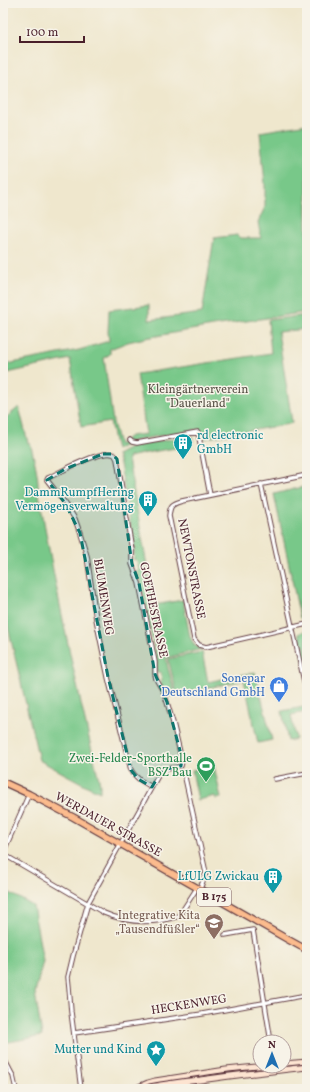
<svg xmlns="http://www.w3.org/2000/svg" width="310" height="1092" font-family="Vollkorn,serif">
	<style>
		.green { fill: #78c889; stroke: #61745a }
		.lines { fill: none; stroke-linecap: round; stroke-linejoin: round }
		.minor-casing { stroke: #633d43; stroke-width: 5.5 }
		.secondary-casing { stroke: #633d43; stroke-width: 7 }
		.primary-casing { stroke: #633d43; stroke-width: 8 }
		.minor { stroke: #fff; stroke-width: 3.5 }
		.secondary { stroke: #fde4d1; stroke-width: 5 }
		.primary { stroke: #fbbb8d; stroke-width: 5.5 }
		.tram { stroke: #4a1f2b; stroke-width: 1 }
		.marked { fill: #0f766e; fill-opacity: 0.2; stroke: #0f766e; stroke-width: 3; stroke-dasharray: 8 5; stroke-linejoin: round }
		.labels { text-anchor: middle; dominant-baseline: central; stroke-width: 3; stroke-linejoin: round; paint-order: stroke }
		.shield { fill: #f7f3e8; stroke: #7e5f64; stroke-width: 1 }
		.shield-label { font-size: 11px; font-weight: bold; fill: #4a1f2b }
		.park-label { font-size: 12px; fill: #585247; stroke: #f7f3e8 }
		.culture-label { font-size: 12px; fill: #0d838f; stroke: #f7f3e8; text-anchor: end }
		.street-label { font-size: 12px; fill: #4a1f2b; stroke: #f7f3e8 }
		.shop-label { font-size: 12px; fill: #366cbe; stroke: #f7f3e8; text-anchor: end }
		.leisure-label { font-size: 12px; fill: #27864d; stroke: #f7f3e8; text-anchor: end }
		.education-label { font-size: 12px; fill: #785e54; stroke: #f7f3e8; text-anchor: end }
	</style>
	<rect width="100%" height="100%" fill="#f7f3e8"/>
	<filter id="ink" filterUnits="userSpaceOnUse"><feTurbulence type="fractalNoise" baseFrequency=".025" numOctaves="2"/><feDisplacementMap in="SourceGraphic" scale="8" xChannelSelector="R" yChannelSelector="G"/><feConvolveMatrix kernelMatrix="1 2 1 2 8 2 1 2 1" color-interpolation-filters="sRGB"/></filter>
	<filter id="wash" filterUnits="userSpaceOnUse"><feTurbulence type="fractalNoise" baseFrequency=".012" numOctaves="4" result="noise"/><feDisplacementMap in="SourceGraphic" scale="16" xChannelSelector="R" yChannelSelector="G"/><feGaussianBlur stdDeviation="0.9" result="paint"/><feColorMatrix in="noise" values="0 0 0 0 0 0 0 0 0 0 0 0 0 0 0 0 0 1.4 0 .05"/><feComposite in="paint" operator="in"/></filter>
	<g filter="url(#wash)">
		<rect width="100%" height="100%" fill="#efe7cd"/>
		<path class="green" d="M307 124V312L213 326 145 338 128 342 110 349V354L104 358 113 422 119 445 130 436 146 434 137 374 271 353 268 320 307 315V329L278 332 292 422 289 424 202 439 200 429 147 438 130 442 116 450 110 422 81 427 70 359 3 374V365L7 364 79 350 109 341 108 332 109 310 149 305V320L202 313 214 238 237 235 240 238H261L258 222 265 207V184L260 132Z
			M19 407 28 443H30C33 454 39 477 38 488 55 587 76 686 100 784V792L87 786 39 760 5 614 3 605V420Z
			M187 436H192L193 441 188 446 151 452 129 457 128 459 154 605 183 600 190 637 195 646 202 649 166 658 168 668 174 689 176 690 168 659 202 652 208 682 255 672 272 740 258 743 244 680 167 697 160 684 162 680 160 672H156V656L139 578 136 572 139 570 136 559 133 560 134 557V546L120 464 117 455 134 446Z
			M307 486V617L300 618 274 494Z
			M307 630V677L301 649 305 648 304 646H301L299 634 302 632Z
			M304 707 306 712 291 715 296 739 288 741 282 711Z
			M214 766 221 798 216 799 215 796 198 800 192 770Z
			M3 889 33 906 43 961 35 993 42 1036 3 1043Z"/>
	</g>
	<g filter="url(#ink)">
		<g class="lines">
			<g class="minor-casing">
				<path id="minor" d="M130 440 132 442 137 443 198 432 210 495
					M307 475 182 501C172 504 170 505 169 516L194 639 199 645 206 647 307 624
					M261 484 307 695
					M184 773 206 873 200 889
					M275 779 307 773
					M3 853 29 794
					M3 854 104 913C129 924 153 924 179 916L197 888
					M225 935 253 930 271 1042
					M307 956 306 959 307 964
					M74 1033 202 1014 307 995
					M3 1057 13 1076 16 1089
					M81 1089 71 1012 69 987 68 977 73 956 88 903 159 774C165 767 173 769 181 766L182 761 173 723 167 702 164 693 156 679 155 674V662L139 583 132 564V550L117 459C115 456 116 455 113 454 100 450 60 472 48 478L47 480 65 503 75 519 80 533 87 556 96 619 108 677 131 770C136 779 143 782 152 787"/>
			</g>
			<g class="secondary-casing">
				<path id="secondary" d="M284 1064 307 1062
					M134 1089 148 1083 155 1081 226 1070 265 1066
					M146 1089C163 1083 182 1082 200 1080 236 1075 271 1071 307 1067"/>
			</g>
			<g class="primary-casing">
				<path id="primary" d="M3 782 29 794 73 817 287 939 307 950"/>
			</g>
			<use href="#minor" class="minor"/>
			<use href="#secondary" class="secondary"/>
			<use href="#primary" class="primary"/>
			<path class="tram" d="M138 1089 149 1084 160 1082 229 1072 307 1064"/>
		</g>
	</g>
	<path class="marked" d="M103 454H112L117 459 132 564 139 583 155 674 167 702 182 758 181 766 162 770 152 787 138 779 131 770 108 677 80 533 65 503 47 480 65 469Z"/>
	<defs>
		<g id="building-pin" transform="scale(1)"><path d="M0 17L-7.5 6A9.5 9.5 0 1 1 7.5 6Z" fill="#0f9aa8" stroke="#f7f3e8"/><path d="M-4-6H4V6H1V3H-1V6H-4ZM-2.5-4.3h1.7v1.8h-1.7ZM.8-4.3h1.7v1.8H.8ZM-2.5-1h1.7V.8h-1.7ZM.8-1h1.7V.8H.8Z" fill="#fff"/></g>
		<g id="shop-pin" transform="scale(1)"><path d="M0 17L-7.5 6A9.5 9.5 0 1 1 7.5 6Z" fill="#3f7fe0" stroke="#f7f3e8"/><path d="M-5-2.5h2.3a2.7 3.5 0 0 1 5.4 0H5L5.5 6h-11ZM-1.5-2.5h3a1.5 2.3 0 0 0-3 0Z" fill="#fff"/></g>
		<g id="stadium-pin" transform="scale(1)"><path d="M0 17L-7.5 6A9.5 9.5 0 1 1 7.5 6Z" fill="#2e9e5b" stroke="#f7f3e8"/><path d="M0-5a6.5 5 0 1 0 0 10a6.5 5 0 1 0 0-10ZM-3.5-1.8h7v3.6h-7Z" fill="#fff"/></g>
		<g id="school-pin" transform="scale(1)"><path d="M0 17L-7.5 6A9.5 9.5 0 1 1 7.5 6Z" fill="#8d6e63" stroke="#f7f3e8"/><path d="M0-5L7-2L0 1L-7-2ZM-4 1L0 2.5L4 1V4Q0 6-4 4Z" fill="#fff"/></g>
		<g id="sight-pin" transform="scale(1)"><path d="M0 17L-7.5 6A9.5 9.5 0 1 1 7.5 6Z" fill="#0f9aa8" stroke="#f7f3e8"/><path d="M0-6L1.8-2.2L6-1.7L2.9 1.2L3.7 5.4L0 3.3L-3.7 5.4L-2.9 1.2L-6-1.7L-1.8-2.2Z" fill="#fff"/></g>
	</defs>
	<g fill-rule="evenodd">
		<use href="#building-pin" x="183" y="443"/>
		<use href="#building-pin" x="148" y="500"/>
		<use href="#shop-pin" x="279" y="686"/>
		<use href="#stadium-pin" x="206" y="766"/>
		<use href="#building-pin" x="273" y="877"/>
		<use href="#school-pin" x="214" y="923"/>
		<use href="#sight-pin" x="156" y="1050"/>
	</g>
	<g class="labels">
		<rect class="shield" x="197" y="888" width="34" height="18" rx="3"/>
		<g class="shield-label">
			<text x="214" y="897">B 175</text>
		</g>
		<g class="park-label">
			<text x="198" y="390">Kleingärtnerverein<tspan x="198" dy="14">"Dauerland"</tspan></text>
		</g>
		<g class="culture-label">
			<text x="197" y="436" text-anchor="start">rd electronic<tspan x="197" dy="14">GmbH</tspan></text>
			<text x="134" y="493">DammRumpfHering<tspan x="134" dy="14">Vermögensverwaltung</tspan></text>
			<text x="259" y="877">LfULG Zwickau</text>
			<text x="142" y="1050">Mutter und Kind</text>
		</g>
		<g class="street-label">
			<text transform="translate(191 569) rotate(79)">NEWTONSTRASSE</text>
			<text transform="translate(103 597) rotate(81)">BLUMENWEG</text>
			<text transform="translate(153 610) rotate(78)">GOETHESTRASSE</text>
			<text transform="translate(108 825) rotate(29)">WERDAUER STRASSE</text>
			<text transform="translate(189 1005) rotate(-9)">HECKENWEG</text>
		</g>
		<g class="shop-label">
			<text x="265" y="679">Sonepar<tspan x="265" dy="14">Deutschland GmbH</tspan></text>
		</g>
		<g class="leisure-label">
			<text x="192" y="759">Zwei-Felder-Sporthalle<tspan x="192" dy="14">BSZ Bau</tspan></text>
		</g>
		<g class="education-label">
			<text x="200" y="916">Integrative Kita<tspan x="200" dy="14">„Tausendfüßler“</tspan></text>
		</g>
	</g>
	<rect width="310" height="1092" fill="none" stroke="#f7f3e8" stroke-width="16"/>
	<g transform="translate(272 1054)"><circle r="19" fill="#f7f3e8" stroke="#b29e9c"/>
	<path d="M0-3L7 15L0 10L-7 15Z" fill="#1f6fb2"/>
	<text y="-6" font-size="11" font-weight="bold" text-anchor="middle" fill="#4a1f2b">N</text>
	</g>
	<path d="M20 36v6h64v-6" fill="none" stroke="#4a1f2b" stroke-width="2"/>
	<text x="26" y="36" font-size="12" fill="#4a1f2b" stroke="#f7f3e8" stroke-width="3" paint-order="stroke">100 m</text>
</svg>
